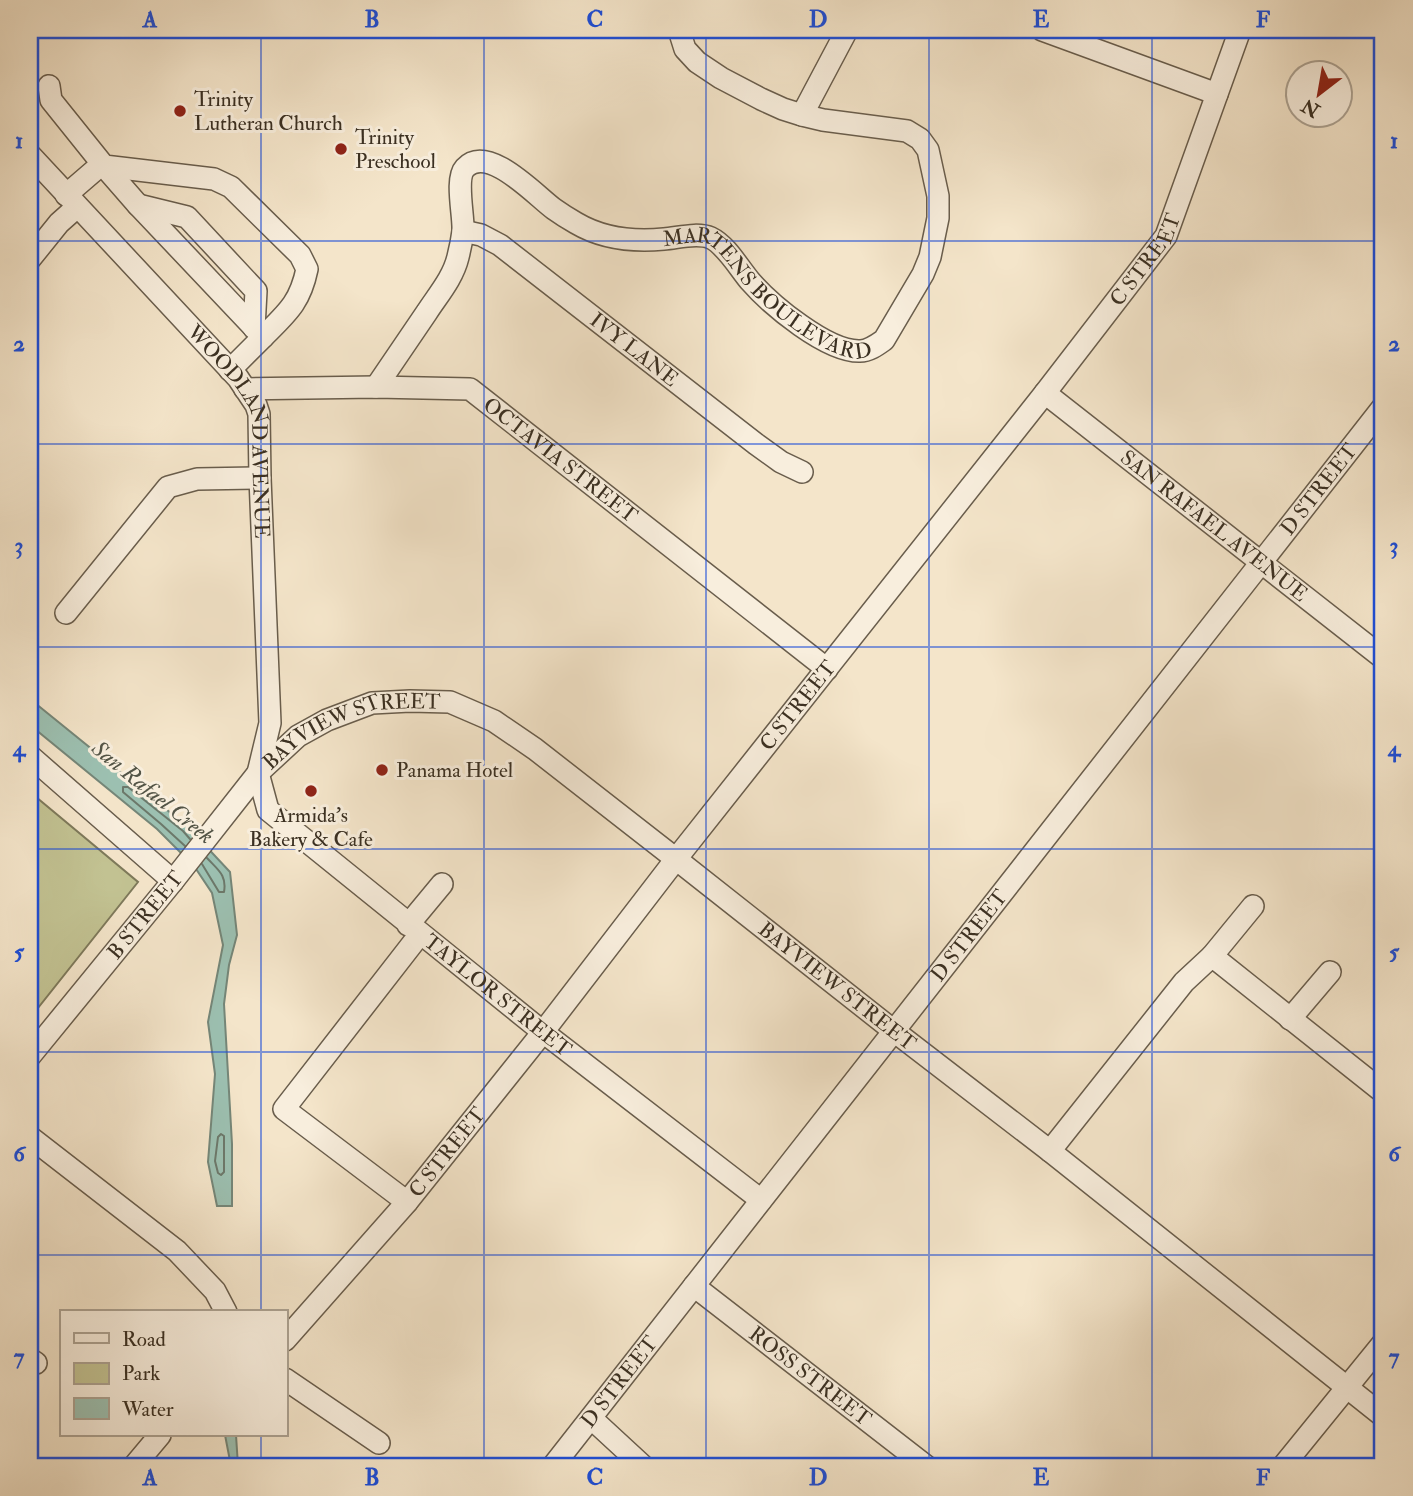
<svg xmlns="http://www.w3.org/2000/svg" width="1413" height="1496" font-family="'IM FELL Double Pica',serif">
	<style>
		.green { fill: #c2c292; stroke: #7e795a; stroke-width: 2 }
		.water { fill: #9cc0b1; stroke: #758678; stroke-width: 2 }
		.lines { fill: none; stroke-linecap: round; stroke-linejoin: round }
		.shore { stroke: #6c786a; stroke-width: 2 }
		.minor-casing { stroke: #695d4c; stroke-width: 24 }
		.minor { stroke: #f8eedd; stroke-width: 21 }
		.grid { fill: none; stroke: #1d4ed8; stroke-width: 2; stroke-opacity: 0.55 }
		.poi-dot { fill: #8f2418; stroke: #f8eedd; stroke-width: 2.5 }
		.labels { text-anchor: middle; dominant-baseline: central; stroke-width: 6; stroke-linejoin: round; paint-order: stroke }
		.poi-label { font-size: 21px; fill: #3b3022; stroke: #f8eedd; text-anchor: start }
		.street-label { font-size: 21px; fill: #3b3022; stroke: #f8eedd }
		.water-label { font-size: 23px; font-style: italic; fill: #535446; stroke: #f8eedd }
		.neatline { fill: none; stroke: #1d4ed8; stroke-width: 2.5 }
		.grid-label { font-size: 23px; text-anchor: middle; font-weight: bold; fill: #1d4ed8 }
	</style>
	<rect width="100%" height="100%" fill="#f4e5ca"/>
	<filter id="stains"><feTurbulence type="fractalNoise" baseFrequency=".00286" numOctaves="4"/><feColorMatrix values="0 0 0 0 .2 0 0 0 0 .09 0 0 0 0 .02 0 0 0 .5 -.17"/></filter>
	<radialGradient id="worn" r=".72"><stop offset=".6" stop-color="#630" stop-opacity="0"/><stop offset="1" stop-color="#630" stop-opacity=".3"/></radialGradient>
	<path class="green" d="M30 792 138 882 30 1018Z"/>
	<path class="water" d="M30 699 188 827 230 872 237 935 229 965 224 1004 232 1144V1206H217L208 1162 215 1074 208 1022 223 945 212 893 194 866 157 829 30 725Z
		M225 1435H236L238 1466H231Z"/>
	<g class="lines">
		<path class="shore" d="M185 846 161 824 123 792V787H128L183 831 190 839
			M202 864 219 892H224C227 875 218 870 207 858
			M221 1134 224 1136V1172L221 1175 218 1173 215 1161 218 1137Z"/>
		<g class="minor-casing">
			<g id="minor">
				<path d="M1042 30 1217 94"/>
				<path d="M49 86 51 100 104 166 214 179 231 187 300 255 307 269C300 303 287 313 263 337"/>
				<path d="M802 115 847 30"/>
				<path id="s1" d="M30 155 238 378 256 405 259 414 260 478 270 723 258 773 268 810 543 1032 761 1200"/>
				<path d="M66 195 95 170 104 166 138 205 263 337 230 370"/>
				<path d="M138 205 187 217 256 291 254 328"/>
				<path id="s2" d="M463 231 481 235 500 245 756 444 781 462 802 472"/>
				<path d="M30 259 59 223 77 207"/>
				<path id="s3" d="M376 387C393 362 410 337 427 312 438 295 453 278 458 257 460 249 462 239 463 231 464 216 455 179 465 168 488 143 536 196 554 209 561 214 569 219 576 223 603 239 633 242 664 239 678 238 697 232 711 238 726 245 739 268 750 281 771 305 827 352 860 351 869 351 877 345 884 340L923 274 930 257 938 218V196L928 150 920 139 907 131 823 120 802 115 783 109 761 99 721 78 697 62 685 49 679 30"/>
				<path id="s4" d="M245 389 376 387 470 389 827 669"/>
				<path id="s5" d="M1045 393 1383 658"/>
				<path d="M66 613 168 487 197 479 260 478"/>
				<path d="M30 756 173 881"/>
				<path d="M408 925 442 884"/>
				<path d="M1212 956 1253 906"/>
				<path d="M1290 1019 1330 972"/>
				<path id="s6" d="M30 1056 173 881 258 773 298 736 327 720 372 703 410 701 450 702 494 721 535 749 676 859 894 1031 1050 1151 1383 1416"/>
				<path d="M30 1137 177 1251 215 1291 226 1312"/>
				<path d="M1050 1151 1184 982 1212 956 1383 1092"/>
				<path d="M407 1202 284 1109 420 934"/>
				<path id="s7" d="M694 1286 926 1466"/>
				<path id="s8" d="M285 1340 407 1202 543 1032 676 859 1045 393 1166 236 1240 30"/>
				<path d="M30 1359 36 1363"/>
				<path d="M285 1379 379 1443"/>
				<path d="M591 1418 643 1466"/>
				<path d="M134 1466 160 1435"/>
				<path id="s9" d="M553 1466 1383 407"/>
				<path d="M1283 1466 1383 1343"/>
			</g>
		</g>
		<use href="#minor" class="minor"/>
	</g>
	<path class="grid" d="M261 30V1312M484 30V1466M706 30V1466M929 30V1466M1152 30V1466M30 241H1383M30 444H1383M30 647H1383M30 849H1383M30 1052H1383M30 1255H1383M261 1435V1466"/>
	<g class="poi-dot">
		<circle cx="180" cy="111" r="7"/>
		<circle cx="341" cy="149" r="7"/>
		<circle cx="382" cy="770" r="7"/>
		<circle cx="311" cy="791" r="7"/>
	</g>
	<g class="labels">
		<g class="poi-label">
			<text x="194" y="99">Trinity<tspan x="194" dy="24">Lutheran Church</tspan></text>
			<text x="355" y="137">Trinity<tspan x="355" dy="24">Preschool</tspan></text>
			<text x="396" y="770">Panama Hotel</text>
			<text x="311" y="815" text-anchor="middle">Armida's<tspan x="311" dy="24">Bakery &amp; Cafe</tspan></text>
		</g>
		<g class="street-label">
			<text stroke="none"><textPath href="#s8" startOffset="1382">C STREET</textPath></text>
			<text stroke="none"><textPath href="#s3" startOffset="593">MARTENS BOULEVARD</textPath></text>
			<text stroke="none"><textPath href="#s2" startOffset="210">IVY LANE</textPath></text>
			<text stroke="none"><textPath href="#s1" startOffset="354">WOODLAND AVENUE</textPath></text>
			<text stroke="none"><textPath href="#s4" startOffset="340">OCTAVIA STREET</textPath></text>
			<text stroke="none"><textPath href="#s9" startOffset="1241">D STREET</textPath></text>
			<text stroke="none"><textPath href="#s5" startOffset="215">SAN RAFAEL AVENUE</textPath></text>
			<text stroke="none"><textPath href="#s8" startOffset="816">C STREET</textPath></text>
			<text stroke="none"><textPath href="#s6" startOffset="471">BAYVIEW STREET</textPath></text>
			<text stroke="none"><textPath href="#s6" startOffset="182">B STREET</textPath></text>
			<text stroke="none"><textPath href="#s9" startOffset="674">D STREET</textPath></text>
			<text stroke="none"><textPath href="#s6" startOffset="1059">BAYVIEW STREET</textPath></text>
			<text stroke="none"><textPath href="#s1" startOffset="1041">TAYLOR STREET</textPath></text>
			<text stroke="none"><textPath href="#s8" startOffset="248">C STREET</textPath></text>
			<text stroke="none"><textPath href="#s7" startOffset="147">ROSS STREET</textPath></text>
			<text stroke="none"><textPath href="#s9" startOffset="107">D STREET</textPath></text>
		</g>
		<g class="water-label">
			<text transform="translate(153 792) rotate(39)">San Rafael Creek</text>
		</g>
	</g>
	<rect width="1413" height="1496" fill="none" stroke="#f4e5ca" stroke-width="77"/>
	<rect x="60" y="1310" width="228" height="126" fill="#f8eedd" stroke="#aca292" stroke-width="2"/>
	<rect x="74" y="1333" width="35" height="10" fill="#f8eedd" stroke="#aca292" stroke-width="2"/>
	<text x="122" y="1346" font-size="21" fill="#3b3022">Road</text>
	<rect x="74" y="1363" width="35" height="21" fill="#c2c292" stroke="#aca292" stroke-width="2"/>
	<text x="122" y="1380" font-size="21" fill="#3b3022">Park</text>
	<rect x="74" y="1398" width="35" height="21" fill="#9cc0b1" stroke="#aca292" stroke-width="2"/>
	<text x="122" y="1416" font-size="21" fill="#3b3022">Water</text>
	<g transform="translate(1319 94) rotate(211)"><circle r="33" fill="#f8eedd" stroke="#aca292" stroke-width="2"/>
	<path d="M0-5L12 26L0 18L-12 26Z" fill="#8f2418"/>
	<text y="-10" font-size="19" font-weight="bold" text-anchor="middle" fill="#3b3022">N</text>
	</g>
	<rect x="38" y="38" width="1336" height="1420" class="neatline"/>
	<g class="grid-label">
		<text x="150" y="27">A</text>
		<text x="372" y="27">B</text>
		<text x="595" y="27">C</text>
		<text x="818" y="27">D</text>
		<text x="1041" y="27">E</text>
		<text x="1263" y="27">F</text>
		<text x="19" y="148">1</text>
		<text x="1394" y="148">1</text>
		<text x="19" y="351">2</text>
		<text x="1394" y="351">2</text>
		<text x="19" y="553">3</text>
		<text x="1394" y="553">3</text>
		<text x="19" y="756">4</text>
		<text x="1394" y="756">4</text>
		<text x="19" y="959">5</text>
		<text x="1394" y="959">5</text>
		<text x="19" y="1161">6</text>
		<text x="1394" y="1161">6</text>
		<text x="19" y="1364">7</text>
		<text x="1394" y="1364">7</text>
		<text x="150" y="1485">A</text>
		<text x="372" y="1485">B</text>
		<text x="595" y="1485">C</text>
		<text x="818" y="1485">D</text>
		<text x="1041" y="1485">E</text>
		<text x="1263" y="1485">F</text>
	</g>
	<rect width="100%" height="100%" filter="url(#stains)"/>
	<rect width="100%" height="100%" fill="url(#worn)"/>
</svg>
